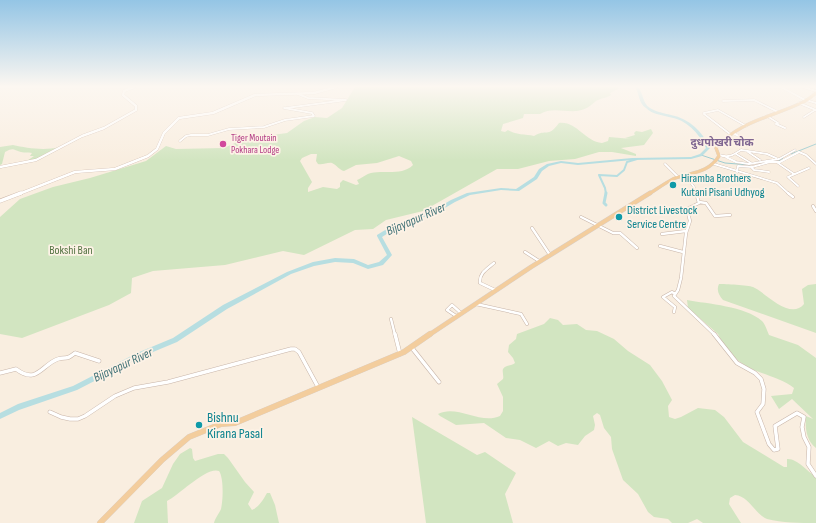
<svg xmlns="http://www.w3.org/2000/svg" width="816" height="523" font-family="'Sofia Sans Condensed','Noto Sans Devanagari',sans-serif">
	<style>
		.green { fill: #d2e5c1; fill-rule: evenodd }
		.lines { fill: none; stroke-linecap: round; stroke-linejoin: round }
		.stream { stroke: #9ecdd1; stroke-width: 1 }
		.canal-far1 { stroke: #b7dee1; stroke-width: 2 }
		.canal { stroke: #b7dee1; stroke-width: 3 }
		.river { fill: #b7dee1; fill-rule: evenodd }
		.street-far2-casing { stroke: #c8b5a9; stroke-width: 2.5 }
		.street-far1-casing { stroke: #c8b5a9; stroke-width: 3.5 }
		.street-casing { stroke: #c8b5a9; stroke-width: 4.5 }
		.secondary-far1-casing { stroke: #ceb7a9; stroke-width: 3 }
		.secondary-casing { stroke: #ceb7a9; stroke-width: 4.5 }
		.primary-far2-casing { stroke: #d6cfcc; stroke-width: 3.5 }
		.primary-far1-casing { stroke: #d6cfcc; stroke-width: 5 }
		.primary-casing { stroke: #d6cfcc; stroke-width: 6 }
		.street-far2 { stroke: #fff; stroke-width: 2 }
		.street-far1 { stroke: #fff; stroke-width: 2.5 }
		.street { stroke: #fff; stroke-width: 3.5 }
		.secondary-far1 { stroke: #fff; stroke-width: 2.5 }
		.secondary { stroke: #fff; stroke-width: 3.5 }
		.primary-far2 { stroke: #f3cd9d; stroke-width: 3 }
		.primary-far1 { stroke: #f3cd9d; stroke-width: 4 }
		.primary { stroke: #f3cd9d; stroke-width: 5.5 }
		.hotel-dot { fill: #d1479c; stroke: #fdf2e6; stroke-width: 1.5 }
		.culture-dot { fill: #0f9aa8; stroke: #fdf2e6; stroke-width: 1.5 }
		.labels { text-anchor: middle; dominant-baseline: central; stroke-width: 3.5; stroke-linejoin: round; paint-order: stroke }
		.far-hotel-label { font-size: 10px; fill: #b23c85; stroke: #fdf2e6; text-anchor: start }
		.far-neighbourhood-label { font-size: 11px; font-weight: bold; fill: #7f6691; stroke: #fdf2e6 }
		.culture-label { font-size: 12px; fill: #0d838f; stroke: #fdf2e6; text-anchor: start }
		.park-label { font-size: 12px; fill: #547343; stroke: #fdf2e6 }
		.water-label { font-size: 13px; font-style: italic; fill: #437479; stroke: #fdf2e6 }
		.near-culture-label { font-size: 14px; fill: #0d838f; stroke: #fdf2e6; text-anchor: start }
	</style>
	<rect width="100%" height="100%" fill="#f9eee0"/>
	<path class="green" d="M355 87H617L620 88 610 93 611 95C607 98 601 98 596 101 589 107 587 109 577 111 564 112 551 107 540 114H524L523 118 503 124 501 131 505 132 508 130C515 135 526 134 534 136 547 128 547 139 559 123 577 121 585 142 602 143L608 141 609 137 632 139 625 138 635 135 634 133 636 131 642 132 651 129 653 133 644 145 621 148 636 154V156L612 152H599L575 159 549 161 518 169H497L423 211 386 220 373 229 355 230 304 255 283 251 225 265 153 271 132 278 131 293 109 305 22 338 0 334V217L20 199 53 187 90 178 146 161 166 146 176 149 224 148 244 139 287 133 304 121 315 117 327 118 342 108ZM311 154H317L316 161 318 164C323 165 328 162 332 163 337 165 339 170 344 171L356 165 377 163 399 156 411 161 413 165C402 176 385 170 371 173 366 174 362 178 357 180L359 184 356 185 343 180 340 183V187L337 189 323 187 308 192V188L312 182 300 161 302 158Z
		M13 145C26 148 45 151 59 147L38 159 27 161 34 156H30L32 153C28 152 25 153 21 152 13 150 14 147 5 152L2 164 0 165V147Z
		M719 284C725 284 748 285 753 287 765 292 790 321 804 304L802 289 808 285 816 284V333L723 300C719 295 716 290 719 284Z
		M687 300C708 304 745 306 762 321 765 324 767 330 769 335L798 345 816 358V448C806 440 805 428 806 416L813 419 792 399 779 409 771 396 792 394 794 388C780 377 758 374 743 364 734 359 728 348 721 342V340L718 334 688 308Z
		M550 318 558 320 563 325 577 324 586 330 597 331 614 339 628 351 650 365 662 381 671 398 672 400 668 406 669 417 675 419 681 417 698 408 715 410 724 417 743 442 784 467H787V459C797 458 808 472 816 477V523C800 523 782 523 767 519 755 514 749 496 735 495L730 498 729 504 741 523H703L697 519 688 523H672L668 519 654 517 648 512 638 494 623 480 612 449 611 437 604 428 600 415 597 413 593 416 595 425 594 430 585 436 578 445 566 443 558 446 549 441 536 448 520 440 506 438 484 423 456 425 440 416 438 414C457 404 480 425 500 416L503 411V397L497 384 503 379C504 376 502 372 503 369 505 365 512 366 515 363L513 358 508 352 509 345 516 339 517 334 544 324Z
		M412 417 477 455 485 452 516 473 505 494 513 523H426Z
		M190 448 192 449 193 458 195 461 218 454H224L228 458 245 482 254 492 248 504 252 510C259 507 263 500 267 493H270L275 505 279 523H214C215 518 219 514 221 509 223 501 224 478 219 471 207 466 179 495 167 501L168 523H134L142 501 162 488 173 464 180 454Z"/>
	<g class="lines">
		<path class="stream" d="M791 154 816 144
			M701 155 725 163 750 165
			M775 161H779L783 158"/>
		<path class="canal-far1" d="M606 194 605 188 599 175 617 176 624 170 627 162 637 159"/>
		<path class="canal" d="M606 205 604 203 606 193"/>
		<path class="river" d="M635 87H638C644 94 642 103 650 108 656 112 664 113 671 115 690 119 702 131 710 148L702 156 691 159 632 160 578 165 561 163 549 166 542 171 537 179 519 191 501 190 470 195 455 202 438 212 399 226 382 237 392 255 383 265 368 269 353 263 335 262 314 266 291 274 227 309 177 342 141 357 77 390 19 410 0 419V413L18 404 73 386 137 353 173 338 223 305 287 272 313 262 335 258 354 259 368 265 379 262 387 255 377 236V235L395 224 434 210 451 200 467 193 501 188 516 189 534 177 539 169 547 164 561 161 578 163 632 158 691 157 700 154 706 148C698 132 687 120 669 117 661 115 652 114 646 108 638 103 640 94 635 87Z"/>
		<g class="street-far2-casing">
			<path id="street-far2" d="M775 87H781L805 100
				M803 87 816 91
				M806 100 816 103
				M723 101 754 100 778 112
				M799 103 816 110
				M286 108 346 100 308 98 298 94
				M704 113 718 110 746 126
				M704 114 730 134
				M767 116 778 123 776 124 785 128
				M804 117 815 110
				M733 133 748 141
				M726 138 744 144
				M180 141 186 136 191 135H208L229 129 264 127 285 120 314 116 312 113 284 108
				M748 152 760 160
				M736 154 751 163
				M719 155C729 158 733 155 741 150L767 154 776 158
				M726 157 736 162 749 164 779 159 795 150
				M778 163 794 174
				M665 164 678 177
				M714 164 777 183 789 194
				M751 167 754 170 769 172
				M737 172 738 166 752 167 770 162H780L799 152 806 155 816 164
				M686 176 694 187 696 194
				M798 186 788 177 809 168"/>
		</g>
		<g class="street-far1-casing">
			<path id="street-far1" d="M696 193 699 203 687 209 690 221 686 233 681 278 678 290 674 296 715 335
				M788 193 793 197
				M699 202 706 203 715 216 730 215
				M813 206 816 211
				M581 217 613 233H620L637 248
				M532 228 550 255
				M662 234 686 231
				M660 246 683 252
				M525 252 539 261
				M494 263C487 269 479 273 480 283L495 290
				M476 304 521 314 527 324
				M674 312 675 307 663 297 672 292 675 294
				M456 316 447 310 452 305 461 313
				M391 319 395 335"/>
		</g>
		<g class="street-casing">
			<path id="street" d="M395 334 400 354
				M714 334 737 363 755 373 761 379 764 389 763 404 757 412 769 444 774 450 778 449 775 426 797 413 804 417 802 427 804 437 809 447 808 464 816 476
				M412 348 439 382
				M0 373 16 369C37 385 41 365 58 359 67 356 65 361 75 353L99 361
				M50 412 61 417 70 419H78L85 416 115 396 134 388 168 382 291 349H295L299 352 318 387"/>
		</g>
		<g class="secondary-far1-casing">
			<path id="secondary-far1" d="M0 167 36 160 82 136 104 128 136 110V106L123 95 124 91 134 87
				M19 194 75 172 115 169 148 156 157 149 164 133 179 118 213 113 255 95 314 93 336 87"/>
		</g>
		<g class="secondary-casing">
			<path id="secondary" d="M0 201 21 193"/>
		</g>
		<g class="primary-far2-casing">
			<path id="primary-far2" d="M649 194C657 189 665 183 673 179 690 172 708 174 719 156L716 148C739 121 773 117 803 102 808 100 812 96 816 93"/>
		</g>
		<g class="primary-far1-casing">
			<path id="primary-far1" d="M429 335 531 267 650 193"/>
		</g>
		<g class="primary-casing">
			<path id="primary" d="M100 523 162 460 189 437 221 424 235 423 404 352 430 334"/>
		</g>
		<use href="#street-far2" class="street-far2"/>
		<use href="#street-far1" class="street-far1"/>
		<use href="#street" class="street"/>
		<use href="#secondary-far1" class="secondary-far1"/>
		<use href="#secondary" class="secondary"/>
		<use href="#primary-far2" class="primary-far2"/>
		<use href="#primary-far1" class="primary-far1"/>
		<use href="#primary" class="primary"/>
	</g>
	<linearGradient id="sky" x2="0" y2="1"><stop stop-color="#94c5e5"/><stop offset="0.54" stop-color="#fcf7f1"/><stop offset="1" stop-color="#fcf7f1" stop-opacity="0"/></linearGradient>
	<rect width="816" height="160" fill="url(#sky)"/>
	<circle class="hotel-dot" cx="223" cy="144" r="4"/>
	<g class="culture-dot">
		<circle cx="673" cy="185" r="4"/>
		<circle cx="619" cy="217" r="4"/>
		<circle cx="199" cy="425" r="4"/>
	</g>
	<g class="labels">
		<g class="far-hotel-label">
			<text x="231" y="138">Tiger Moutain<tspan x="231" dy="12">Pokhara Lodge</tspan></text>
		</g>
		<g class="far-neighbourhood-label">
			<text x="722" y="142">दुधपोखरी चोक</text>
		</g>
		<g class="culture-label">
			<text x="681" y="178">Hiramba Brothers<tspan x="681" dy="14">Kutani Pisani Udhyog</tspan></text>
			<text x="627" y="210">District Livestock<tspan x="627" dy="14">Service Centre</tspan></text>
		</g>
		<g class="park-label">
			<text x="71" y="250">Bokshi Ban</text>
		</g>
		<g class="water-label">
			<text transform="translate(416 219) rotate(-24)">Bijayapur River</text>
			<text transform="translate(123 365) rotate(-25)">Bijayapur River</text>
		</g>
		<g class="near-culture-label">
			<text x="207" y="417">Bishnu<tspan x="207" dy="16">Kirana Pasal</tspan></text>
		</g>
	</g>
</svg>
